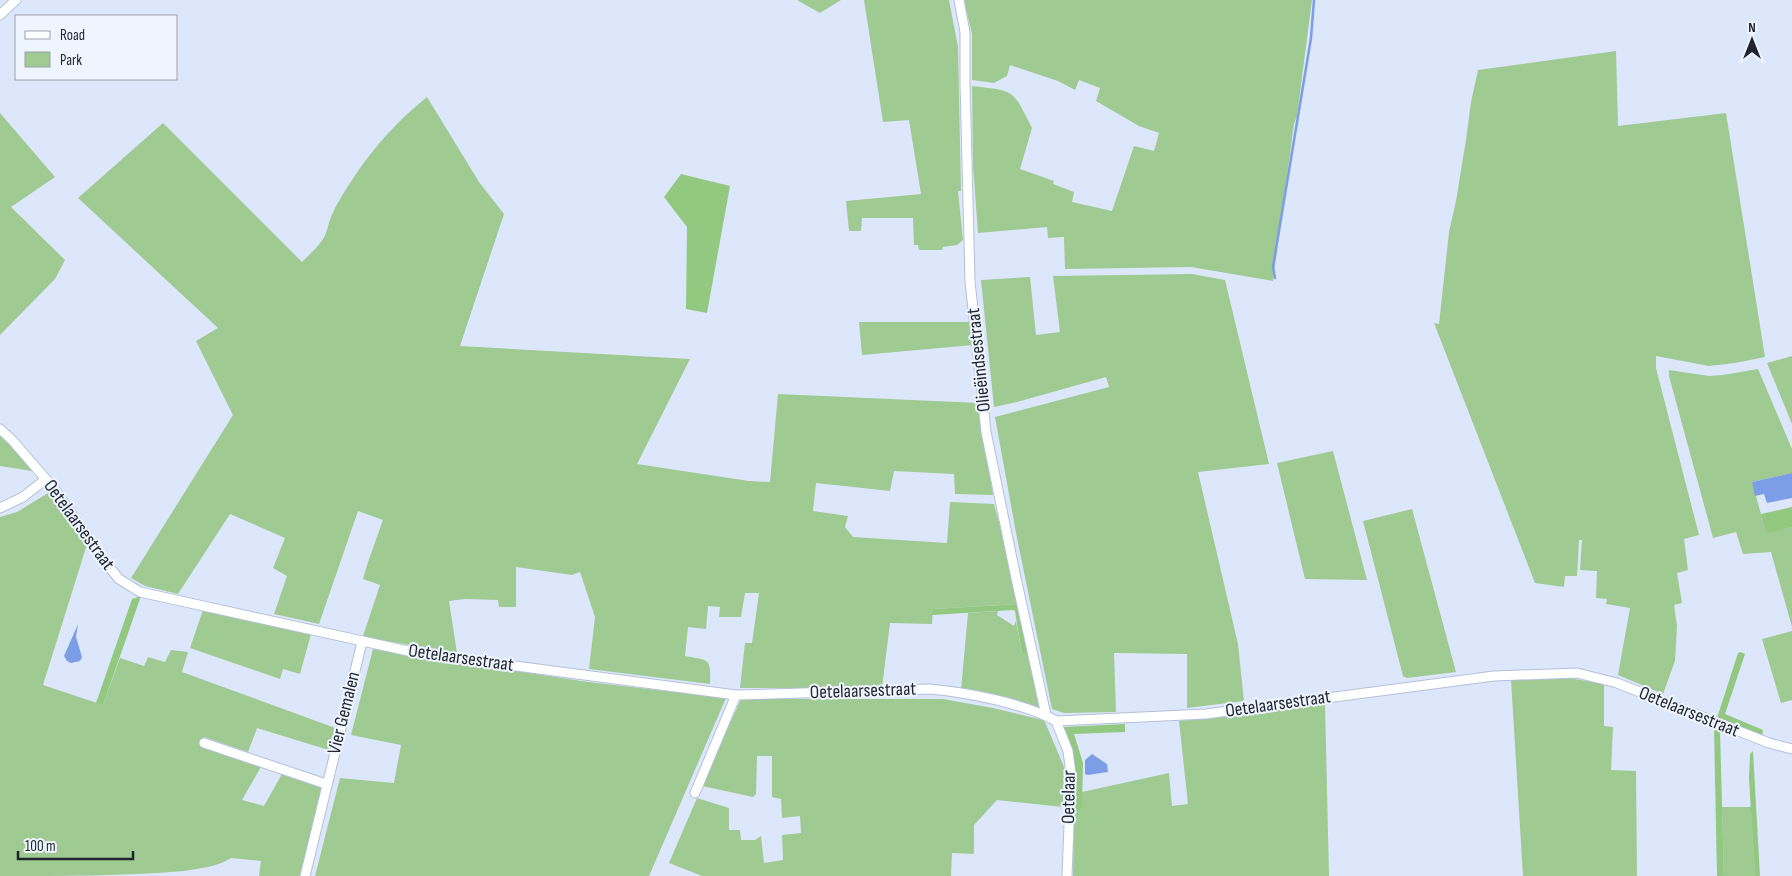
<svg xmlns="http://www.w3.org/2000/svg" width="1792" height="876" font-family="'Sofia Sans Condensed',sans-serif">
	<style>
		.green { fill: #9fca91 }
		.forest { fill: #92c880 }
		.water { fill: #7c9ee6 }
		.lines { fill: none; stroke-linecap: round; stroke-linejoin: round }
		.stream { stroke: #7c9ee6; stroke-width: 2.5 }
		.minor-casing { stroke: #b3c0d9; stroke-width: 11 }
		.minor { stroke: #fff; stroke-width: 9 }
		.labels { text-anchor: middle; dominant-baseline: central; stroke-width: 4; stroke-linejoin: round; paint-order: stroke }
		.street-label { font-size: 19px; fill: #1f242d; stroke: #eff5ff }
	</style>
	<rect width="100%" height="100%" fill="#dde7fc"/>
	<path class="green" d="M797 0H841L820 13Z
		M864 0H949L958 47 961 191H958L963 240 957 245 943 247 942 250H919L918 245H914L913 218H862L861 231H849L846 201 921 194 909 120 883 122Z
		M964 0H1312L1297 116 1294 124 1273 281 1191 267 1065 269 1064 237 1048 238 1047 227 978 233 973 166 972 86C1016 91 1012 89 1032 128L1020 169 1054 181 1053 184 1074 192 1072 202 1112 211 1134 146 1154 151 1159 133 1139 126 1096 101 1100 88 1079 80 1075 90 1058 81 1010 65 1007 76 994 83 972 80V34Z
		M1616 51 1618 126 1726 113 1765 357 1735 363 1709 366 1656 356V368L1699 535 1684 539 1688 570 1677 573 1682 603 1674 605 1677 626 1675 661 1663 694 1618 675 1630 608 1606 604 1607 599 1596 598 1597 571 1580 570 1582 540H1579L1577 576H1565L1564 587 1535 583 1434 323 1439 324 1449 232 1456 201 1466 140 1471 102 1478 70Z
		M427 97 479 182 504 214 460 346 690 359 637 464 749 481 770 482 778 394 979 403 993 495 955 494 954 474 894 471 890 491 816 483 813 511 848 516 845 527 853 537 947 543 950 502 994 504 1008 555 1019 604 933 609 932 624 890 623 882 688H740L745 643H752L759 593H745L741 617H719L720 607 708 606 706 629 688 627 685 656C710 661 711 657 710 684L589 669 595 617 580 572 572 575 516 567V607H499L498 600 465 599 449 601 457 653 386 641 363 636 380 585 363 579 368 562 383 520 358 511 319 624 274 614 287 576 273 568 285 538 230 514 178 594 145 586 131 578 233 415 196 341 218 328 78 198 163 123 302 262C309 255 317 248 323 239 327 233 328 225 331 217 336 205 344 192 352 180 372 149 398 120 427 97Z
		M0 113 55 177 11 207 65 260 55 279 0 335Z
		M1192 274 1225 280 1269 464 1198 472 1238 644 1244 701 1187 708V654L1114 653 1116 712 1064 713 1052 709 1016 533 995 417 1109 387 1106 377 1017 402 994 407 981 280 1030 277 1036 335 1060 332 1053 276Z
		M859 322H971L973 345 862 355Z
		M1792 356V424L1767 363Z
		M1758 369 1792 449V473L1752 482 1766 532 1792 527V627L1771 552 1743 554 1736 532 1713 538 1669 376V370L1709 376 1723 375Z
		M0 432 38 472 0 466Z
		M1333 451 1367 580 1305 579 1277 463Z
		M48 493 54 494 88 541 43 685 103 705 120 658 144 666 148 657 165 662 171 650 188 652 182 672 338 729 332 751 257 728 248 752 204 737 201 744 262 765 242 800 264 806 283 772 322 785 300 876H259L261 861 231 858C217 867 201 868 184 871 124 876 61 876 0 876V517L17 512Z
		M1412 509 1456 672 1407 678 1403 676 1363 521Z
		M203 610 311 634 300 674 283 669 280 679 190 648Z
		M998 611 997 615 1014 626 1016 621 1022 654 1029 655 1039 707 1036 708 961 690 968 613Z
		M1792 631V700L1781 703 1762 639Z
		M373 649 588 682 726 698 649 876H315L340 778 394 783 401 745 351 735Z
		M1549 677 1569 678 1604 684V726L1613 727 1611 770 1636 771 1637 876H1523L1511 680Z
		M741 699H943L993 708 1043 720 1045 722 1064 767 1063 807 997 800 974 825V854L952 853 951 876H702L669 863 697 798 729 808V830H740L741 840H755L761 836 764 863 783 860 782 835 801 833 800 816 782 818 781 799 772 797V756H757L756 794 753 797 702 786Z
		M1325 704 1329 876H1073L1074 815 1082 808V792L1169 773 1172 806 1188 804 1179 721Z
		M1722 807H1751L1755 876H1724Z"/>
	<path class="forest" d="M681 174 730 186 707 313 686 309 687 227 664 197Z
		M1792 507V527L1766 533 1761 514Z
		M141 596 103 705 96 703 132 599Z
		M1019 604 1029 655 1022 654 1015 611 1013 610 932 615 933 609Z
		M1741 652 1745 654 1725 714 1763 730 1762 738 1717 718 1738 653Z
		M1125 724V732L1074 734 1083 763 1082 808 1074 815 1075 763 1063 727Z
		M1714 728 1720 731 1724 876H1717Z
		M1753 751 1760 876H1755L1749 779 1750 754Z"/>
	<path class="water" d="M1792 473V498L1767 503 1764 494 1755 496 1752 482Z
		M78 624 76 637 82 657 80 661 71 663 67 661 64 656Z
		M1092 754 1107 764 1108 772 1088 775 1085 774V760Z"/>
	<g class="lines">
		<path class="stream" d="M1275 278 1273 267 1311 38 1314 0"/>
		<g class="minor-casing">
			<path id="minor" d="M959 0 965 32V83L970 281 986 432 1016 578 1046 715
				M0 15 16 0
				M0 429 13 441 56 491 98 553 119 579 140 592 417 653 736 695 929 689C965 692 1024 703 1056 721L1206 714 1494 676 1577 673 1617 683 1769 743 1792 749
				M0 508 23 497 46 479
				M1056 721 1068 751 1071 774 1067 876
				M204 743 326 784
				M695 793 736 695
				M305 876 362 642"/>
		</g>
		<use href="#minor" class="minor"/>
	</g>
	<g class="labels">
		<g class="street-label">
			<text transform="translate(979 360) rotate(-96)">Olieëindsestraat</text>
			<text transform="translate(79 525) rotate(54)">Oetelaarsestraat</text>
			<text transform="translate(461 658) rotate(8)">Oetelaarsestraat</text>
			<text transform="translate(863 691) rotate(-2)">Oetelaarsestraat</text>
			<text transform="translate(1278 704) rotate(-8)">Oetelaarsestraat</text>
			<text transform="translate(1689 712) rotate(22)">Oetelaarsestraat</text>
			<text transform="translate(344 713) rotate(-76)">Vier Gemalen</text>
			<text transform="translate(1069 797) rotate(-89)">Oetelaar</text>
		</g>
	</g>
	<rect x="15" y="15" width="162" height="65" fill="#eff5ff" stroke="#9ca1ab"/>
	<rect x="25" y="31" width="25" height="8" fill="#ffffff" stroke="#9ca1ab"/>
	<text x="60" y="40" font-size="15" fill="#1f242d">Road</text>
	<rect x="25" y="52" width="25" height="15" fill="#9fca91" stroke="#9ca1ab"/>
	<text x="60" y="65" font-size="15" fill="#1f242d">Park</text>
	<g transform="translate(1752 40)" stroke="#eff5ff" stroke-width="4" paint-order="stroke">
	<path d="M0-4L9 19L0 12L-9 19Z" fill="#1f242d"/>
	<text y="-8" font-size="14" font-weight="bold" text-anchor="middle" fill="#1f242d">N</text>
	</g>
	<path d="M18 851v8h115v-8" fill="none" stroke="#1f242d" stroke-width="2.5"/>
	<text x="25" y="851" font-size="15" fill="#1f242d" stroke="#eff5ff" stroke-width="4" paint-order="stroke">100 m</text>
</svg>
